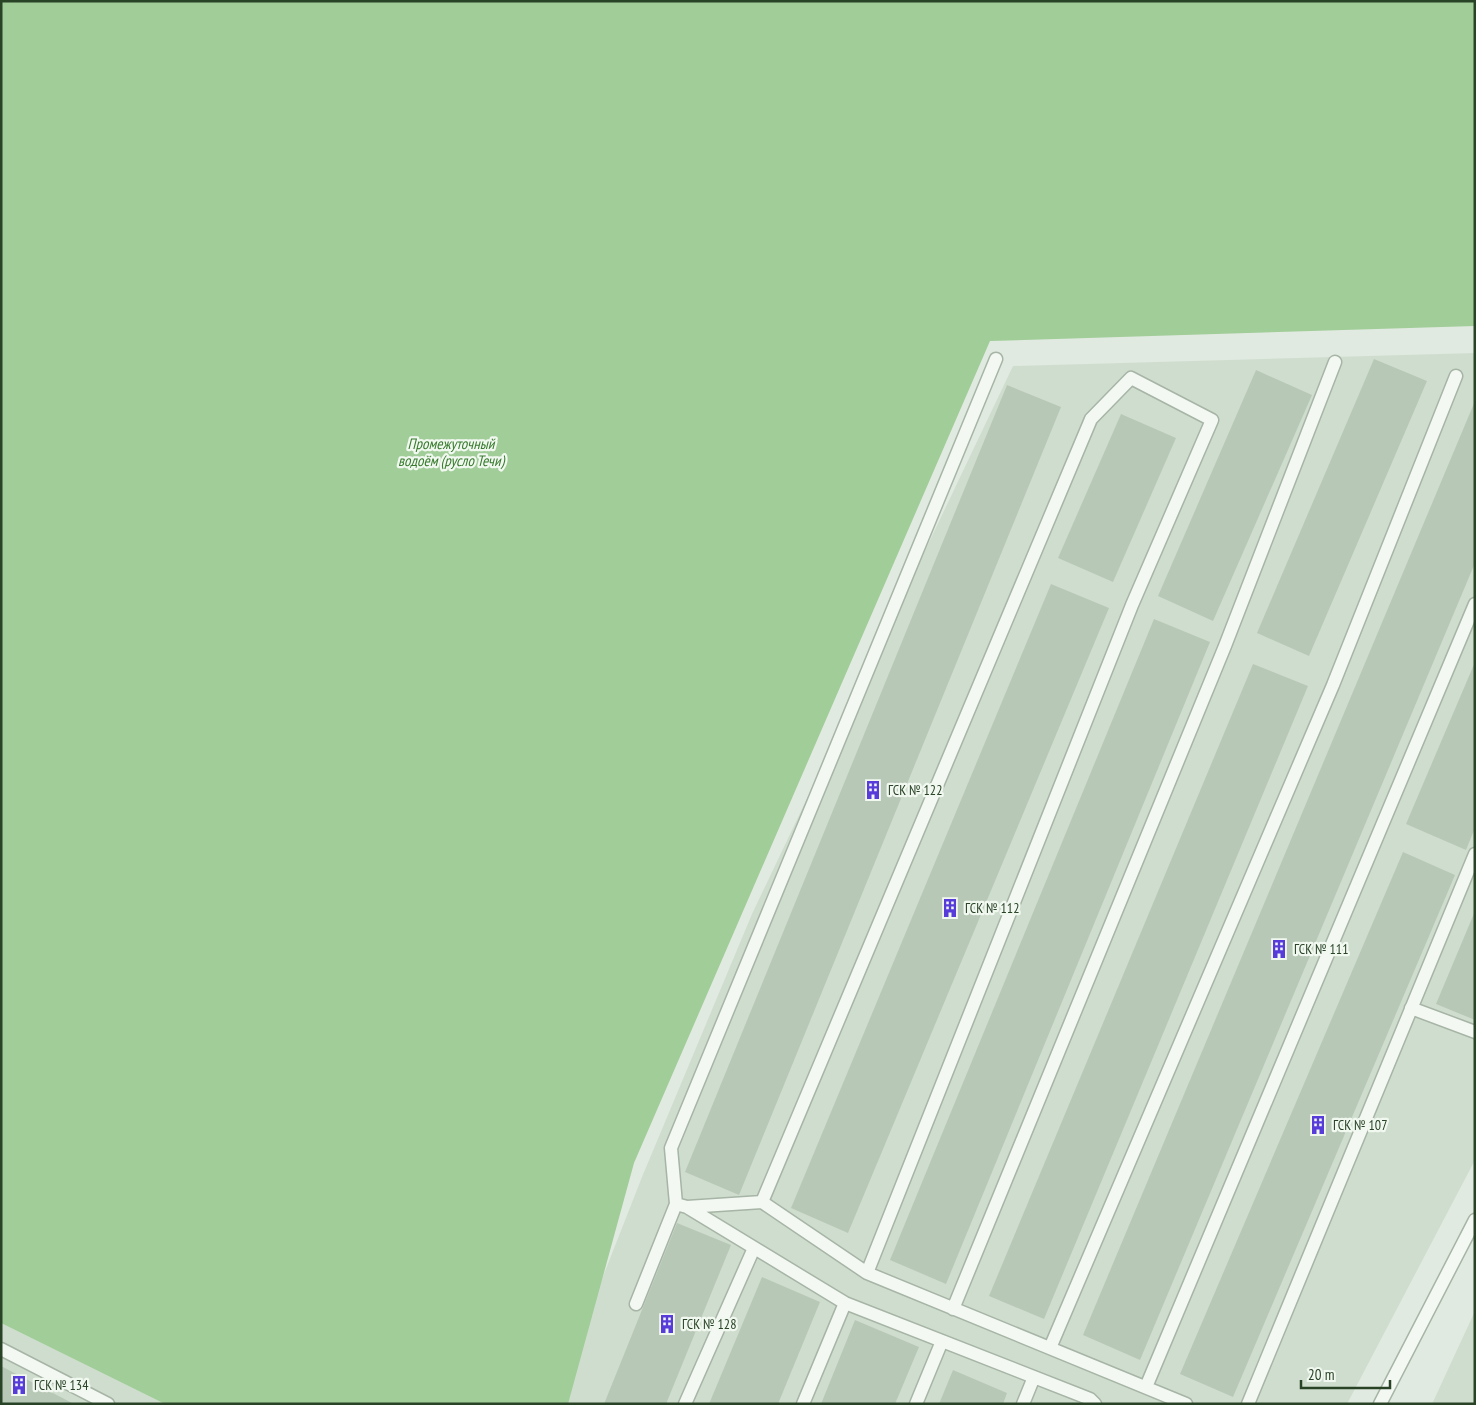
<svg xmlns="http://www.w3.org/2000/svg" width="1476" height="1405" font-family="'PT Sans Narrow',sans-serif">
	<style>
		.built { fill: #cfddce }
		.water { fill: #a1cd99 }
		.building { fill: #b8c8b7 }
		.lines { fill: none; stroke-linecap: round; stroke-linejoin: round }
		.lane-casing { stroke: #a6b5a5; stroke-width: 15 }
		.lane { stroke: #f4f8f3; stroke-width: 12 }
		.labels { text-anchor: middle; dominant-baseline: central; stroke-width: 4.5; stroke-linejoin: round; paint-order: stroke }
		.poi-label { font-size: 14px; fill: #294327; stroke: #f1f8f0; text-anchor: start }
		.water-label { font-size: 15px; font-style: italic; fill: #387b2e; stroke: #f1f8f0 }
	</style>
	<rect width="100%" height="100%" fill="#e1eae0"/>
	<path class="built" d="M1475 353V1160L1347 1404H553L642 1177 752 914 1013 366Z
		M1475 1311V1404H1432Z
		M1 1323 165 1404H1Z"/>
	<path class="water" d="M1 1H1475V326L990 341 634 1163 568 1404H165L1 1323Z"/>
	<path class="building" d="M1374 359 1427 381 1309 656 1257 633Z
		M1256 370 1312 395 1213 621 1158 596Z
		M1007 385 1061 407 739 1195 685 1172Z
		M1475 401V563L1140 1360 1083 1335Z
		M1121 414 1176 438 1113 582 1058 558Z
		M1051 584 1109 608 848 1233 791 1208Z
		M1154 619 1210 642 946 1284 890 1260Z
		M1475 662V828L1466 850 1406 824Z
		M1253 664 1308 686 1044 1319 989 1296Z
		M1403 852 1455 875 1233 1397 1180 1374Z
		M1475 911V1020L1436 1004Z
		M677 1223 731 1245 666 1404H604Z
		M762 1277 820 1302 778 1404H709Z
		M855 1320 919 1347 895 1404H821Z
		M1 1366 74 1404H1Z
		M953 1370 1007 1393 1003 1404H939Z"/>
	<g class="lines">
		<g class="lane-casing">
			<path id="lane" d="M1411 1008 1475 1032
				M762 1202 1091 419 1131 378 1212 420 1132 605 867 1273
				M676 1204 671 1148 996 359
				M687 1207 762 1202 867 1273 1186 1404
				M636 1304 676 1204 687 1207 845 1303 1090 1399 1095 1404
				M953 1309 1225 646 1335 362
				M1050 1348 1333 685 1456 376
				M1 1349 108 1404
				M1146 1387 1475 604
				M685 1404 754 1248
				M803 1404 845 1303
				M916 1404 942 1341
				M1023 1404 1034 1377
				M1248 1404 1475 854
				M1380 1404 1475 1220"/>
		</g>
		<use href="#lane" class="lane"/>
	</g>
	<defs>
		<g id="building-bare" transform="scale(1.5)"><path d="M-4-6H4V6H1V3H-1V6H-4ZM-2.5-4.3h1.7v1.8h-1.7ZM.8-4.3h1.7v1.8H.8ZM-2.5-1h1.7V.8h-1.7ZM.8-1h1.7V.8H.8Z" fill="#573cd9" stroke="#f1f8f0" stroke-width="2.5" paint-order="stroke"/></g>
	</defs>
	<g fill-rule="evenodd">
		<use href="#building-bare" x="873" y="790"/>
		<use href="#building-bare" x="950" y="908"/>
		<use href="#building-bare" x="1279" y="949"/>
		<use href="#building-bare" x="1318" y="1125"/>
		<use href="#building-bare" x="667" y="1324"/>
		<use href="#building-bare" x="19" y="1385"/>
	</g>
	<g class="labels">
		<g class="poi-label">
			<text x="888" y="790">ГСК № 122</text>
			<text x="965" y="908">ГСК № 112</text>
			<text x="1294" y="949">ГСК № 111</text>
			<text x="1333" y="1125">ГСК № 107</text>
			<text x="682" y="1324">ГСК № 128</text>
			<text x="34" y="1385">ГСК № 134</text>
		</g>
		<g class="water-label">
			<text x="451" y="443">Промежуточный<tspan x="451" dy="17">водоём (русло Течи)</tspan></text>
		</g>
	</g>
	<rect width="1476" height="1405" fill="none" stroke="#294327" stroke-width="5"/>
	<path d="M1301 1380v8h89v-8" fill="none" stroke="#294327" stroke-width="2.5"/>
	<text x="1308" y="1380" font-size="15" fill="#294327" stroke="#f1f8f0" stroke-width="4" paint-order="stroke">20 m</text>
</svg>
